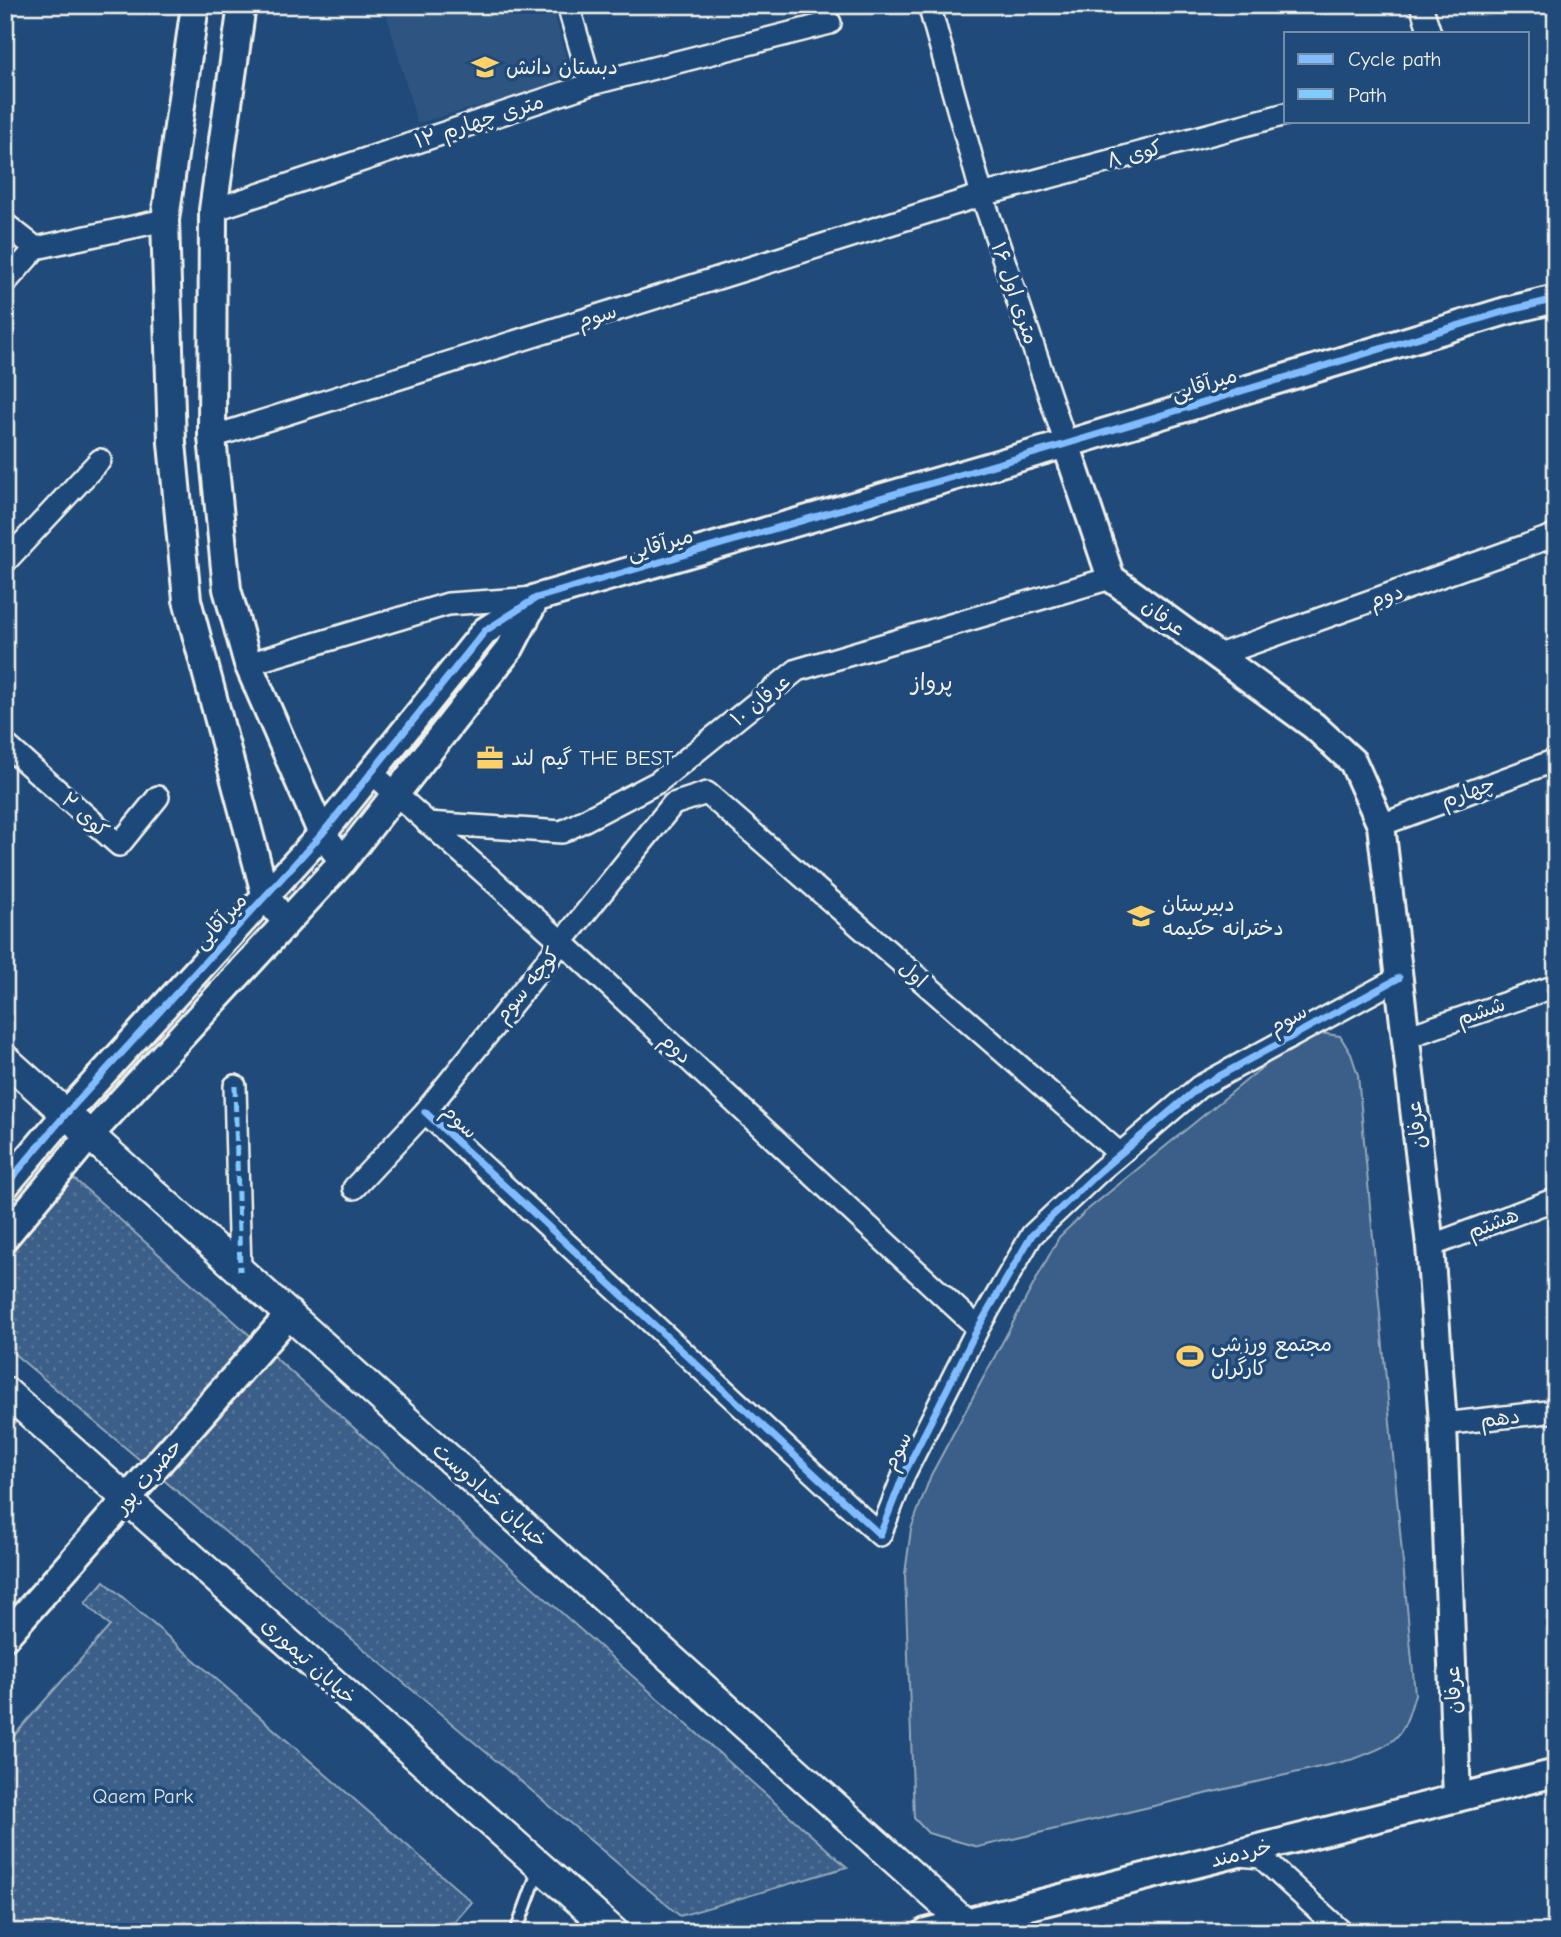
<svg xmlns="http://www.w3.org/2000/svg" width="1561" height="1937" font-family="'Comic Neue','Playpen Sans Arabic',sans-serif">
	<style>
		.built { fill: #2d5581 }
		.grass { fill: url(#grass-dots); stroke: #97a8b8; stroke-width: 2 }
		.pitch { fill: #3a5f88; stroke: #97a8b8; stroke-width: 2 }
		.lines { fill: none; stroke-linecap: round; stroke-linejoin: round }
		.service-casing { stroke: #f4f1e8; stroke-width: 16 }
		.minor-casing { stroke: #f4f1e8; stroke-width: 26 }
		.tertiary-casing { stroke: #f4f1e8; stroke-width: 32 }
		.secondary-casing { stroke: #f4f1e8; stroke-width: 33 }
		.service { stroke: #1f4a7a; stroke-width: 10 }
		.minor { stroke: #1f4a7a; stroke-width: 21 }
		.tertiary { stroke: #1f4a7a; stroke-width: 26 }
		.secondary { stroke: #1f4a7a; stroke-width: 28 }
		.quiet { stroke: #80caff; stroke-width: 5; stroke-dasharray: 10 5; stroke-linecap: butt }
		.cycleway-casing { stroke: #1f4a7a; stroke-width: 11 }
		.cycleway { stroke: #80bcff; stroke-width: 7 }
		.labels { text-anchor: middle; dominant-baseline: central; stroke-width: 7; stroke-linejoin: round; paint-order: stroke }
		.poi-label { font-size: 21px; fill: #f4f1e8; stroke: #1f4a7a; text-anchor: start }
		.street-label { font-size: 21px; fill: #f4f1e8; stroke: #1f4a7a }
		.park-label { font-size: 21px; fill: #e1e2de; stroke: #1f4a7a }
		.neighbourhood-label { font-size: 23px; fill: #f4f1e8; stroke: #1f4a7a }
	</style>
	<defs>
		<pattern id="grass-dots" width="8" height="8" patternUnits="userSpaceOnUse" patternTransform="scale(1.75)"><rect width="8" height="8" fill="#3a5f88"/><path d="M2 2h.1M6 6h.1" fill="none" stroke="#577699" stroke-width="1.8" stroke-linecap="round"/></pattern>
	</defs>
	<rect width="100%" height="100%" fill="#1f4a7a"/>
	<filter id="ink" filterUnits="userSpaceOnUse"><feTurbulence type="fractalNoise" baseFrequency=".0143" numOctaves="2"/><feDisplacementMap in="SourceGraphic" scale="14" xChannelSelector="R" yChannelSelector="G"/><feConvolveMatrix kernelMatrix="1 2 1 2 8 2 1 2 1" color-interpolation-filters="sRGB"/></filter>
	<g filter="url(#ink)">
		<path class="built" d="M384 5H552L572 81 417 123Z"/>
		<path class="grass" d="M71 1176 847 1867 680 1916 5 1346V1257Z
			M104 1581 472 1902 446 1932H5V1746L110 1626 85 1603Z"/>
		<path class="pitch" d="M1313 1032 1340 1036 1351 1054 1358 1075 1415 1694C1402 1740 1398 1742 1354 1759L1013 1839 978 1847 928 1833 914 1818 905 1574 911 1529 931 1475 1059 1237 1086 1211 1274 1058Z"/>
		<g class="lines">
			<g class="service-casing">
				<path id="service" d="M516 1932 539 1869"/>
			</g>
			<g class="minor-casing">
				<path id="minor" d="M568 5 591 84
					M929 5 982 195 1066 444
					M1421 5 1430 33
					M213 210 591 84 830 23
					M5 224 36 248 165 220
					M5 283 36 248
					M212 437 982 195 1286 114
					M5 562 100 460
					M1216 656 1556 535
					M248 664 448 604 536 598
					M5 744 119 845 158 797
					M371 772 562 942 978 1328
					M427 823 562 832 658 782 797 670 1111 578
					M1381 825 1556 760
					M1406 1037 1556 986
					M235 1086 240 1271
					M425 1112 880 1535 904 1474 978 1328 1032 1235 1100 1171 1199 1087 1399 978
					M354 1188 425 1112 673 804 707 793 1120 1154
					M1430 1246 1556 1199
					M1443 1424 1556 1411
					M1239 1855 1261 1857 1342 1932"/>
			</g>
			<g class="tertiary-casing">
				<path id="tertiary" d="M195 5 165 220 172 443 187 600 266 897 286 922
					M242 5 213 210 212 437 227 589 248 664 322 834 343 861
					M1066 444 1111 578 1314 726 1353 762 1381 825 1430 1246 1443 1424 1457 1798
					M5 1186 65 1115 322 834 485 631 536 598 1066 444 1506 311 1556 299
					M5 1237 90 1135 343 861 510 648 535 600
					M5 1637 290 1314
					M926 1932 1556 1773"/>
			</g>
			<g class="secondary-casing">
				<path id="secondary" d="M5 1059 975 1932
					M5 1391 614 1932"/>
			</g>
			<use href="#service" class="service"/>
			<use href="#minor" class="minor"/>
			<use href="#tertiary" class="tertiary"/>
			<use href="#secondary" class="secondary"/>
			<path class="quiet" d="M235 1086 240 1271"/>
			<g class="cycleway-casing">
				<path id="cycleway" d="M425 1112 880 1535 904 1474 978 1328 1032 1235 1100 1171 1199 1087 1399 978
					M5 1186 65 1115 322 834 485 631 536 598 1066 444 1506 311 1556 299"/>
			</g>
			<use href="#cycleway" class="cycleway"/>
		</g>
	</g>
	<defs>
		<g id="school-bare" transform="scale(2.1)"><path d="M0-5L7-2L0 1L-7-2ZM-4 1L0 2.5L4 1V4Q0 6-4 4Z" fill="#ffd166" stroke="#1f4a7a" stroke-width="2.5" paint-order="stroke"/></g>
		<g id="office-bare" transform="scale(2.1)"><path d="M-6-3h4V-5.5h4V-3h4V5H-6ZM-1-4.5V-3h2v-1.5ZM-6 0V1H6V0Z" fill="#ffd166" stroke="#1f4a7a" stroke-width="2.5" paint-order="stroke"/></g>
		<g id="stadium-bare" transform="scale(2.1)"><path d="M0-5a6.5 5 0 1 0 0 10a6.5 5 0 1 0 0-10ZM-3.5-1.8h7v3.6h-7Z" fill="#ffd166" stroke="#1f4a7a" stroke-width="2.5" paint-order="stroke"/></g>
	</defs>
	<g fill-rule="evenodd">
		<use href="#school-bare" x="485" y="67"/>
		<use href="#office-bare" x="490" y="758"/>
		<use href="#school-bare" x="1141" y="916"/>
		<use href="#stadium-bare" x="1190" y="1356"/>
	</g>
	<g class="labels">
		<g class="poi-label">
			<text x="506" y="67">دبستان دانش</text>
			<text x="511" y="758">گیم لند THE BEST</text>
			<text x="1162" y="904">دبیرستان<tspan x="1162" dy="24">دخترانه حکیمه</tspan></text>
			<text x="1211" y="1344">مجتمع ورزشی<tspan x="1211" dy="24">کارگران</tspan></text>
		</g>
		<g class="street-label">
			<text transform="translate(479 121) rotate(-18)">۱۲ متری چهارم</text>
			<text transform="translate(1134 154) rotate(-15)">کوی ۸</text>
			<text transform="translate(1015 293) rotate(71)">۱۶ متری اول</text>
			<text transform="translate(597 316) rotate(-17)">سوم</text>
			<text transform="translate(1204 384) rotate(-17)">میرآقایی</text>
			<text transform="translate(660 544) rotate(-16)">میرآقایی</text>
			<text transform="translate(1386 596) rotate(-20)">دوم</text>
			<text transform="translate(1164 617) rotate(37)">عرفان</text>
			<text transform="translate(760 700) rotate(-39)">عرفان ۱۰</text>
			<text transform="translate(1468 792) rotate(-20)">چهارم</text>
			<text transform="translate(85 815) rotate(42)">کوی ۲</text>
			<text transform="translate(220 921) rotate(-47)">میرآقایی</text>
			<text transform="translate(913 974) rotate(41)">اول</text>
			<text transform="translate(527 985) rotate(-51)">کوچه سوم</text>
			<text transform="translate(1481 1011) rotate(-19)">ششم</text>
			<text transform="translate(1288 1019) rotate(-29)">سوم</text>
			<text transform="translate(676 1048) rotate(43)">دوم</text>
			<text transform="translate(460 1121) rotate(43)">سوم</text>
			<text transform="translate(1416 1125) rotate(-97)">عرفان</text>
			<text transform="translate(1493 1223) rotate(-21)">هشتم</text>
			<text transform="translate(1500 1418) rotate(-7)">دهم</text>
			<text transform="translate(897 1451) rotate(-64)">سوم</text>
			<text transform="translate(148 1476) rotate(-49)">حضرت پور</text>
			<text transform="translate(490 1495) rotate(42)">خیابان خدادوست</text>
			<text transform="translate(309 1661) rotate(42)">خیابان تیموری</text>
			<text transform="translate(1453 1690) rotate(-92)">عرفان</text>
			<text transform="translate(1241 1853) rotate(-14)">خردمند</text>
		</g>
		<g class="park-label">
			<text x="143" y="1796">Qaem Park</text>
		</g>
		<g class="neighbourhood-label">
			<text x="932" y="682">پرواز</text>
		</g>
	</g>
	<rect width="1561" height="1937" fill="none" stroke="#1f4a7a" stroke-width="28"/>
	<rect x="14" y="14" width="1533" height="1909" fill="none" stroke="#f4f1e8" stroke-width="2.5" filter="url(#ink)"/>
	<rect x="1284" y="32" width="245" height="91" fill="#1f4a7a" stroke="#748da6" stroke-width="2"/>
	<rect x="1298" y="54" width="35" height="10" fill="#80bcff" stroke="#748da6" stroke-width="2"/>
	<text x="1348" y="66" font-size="21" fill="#f4f1e8">Cycle path</text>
	<rect x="1298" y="89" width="35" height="10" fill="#80caff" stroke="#748da6" stroke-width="2"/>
	<text x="1348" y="102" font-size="21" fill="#f4f1e8">Path</text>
</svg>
